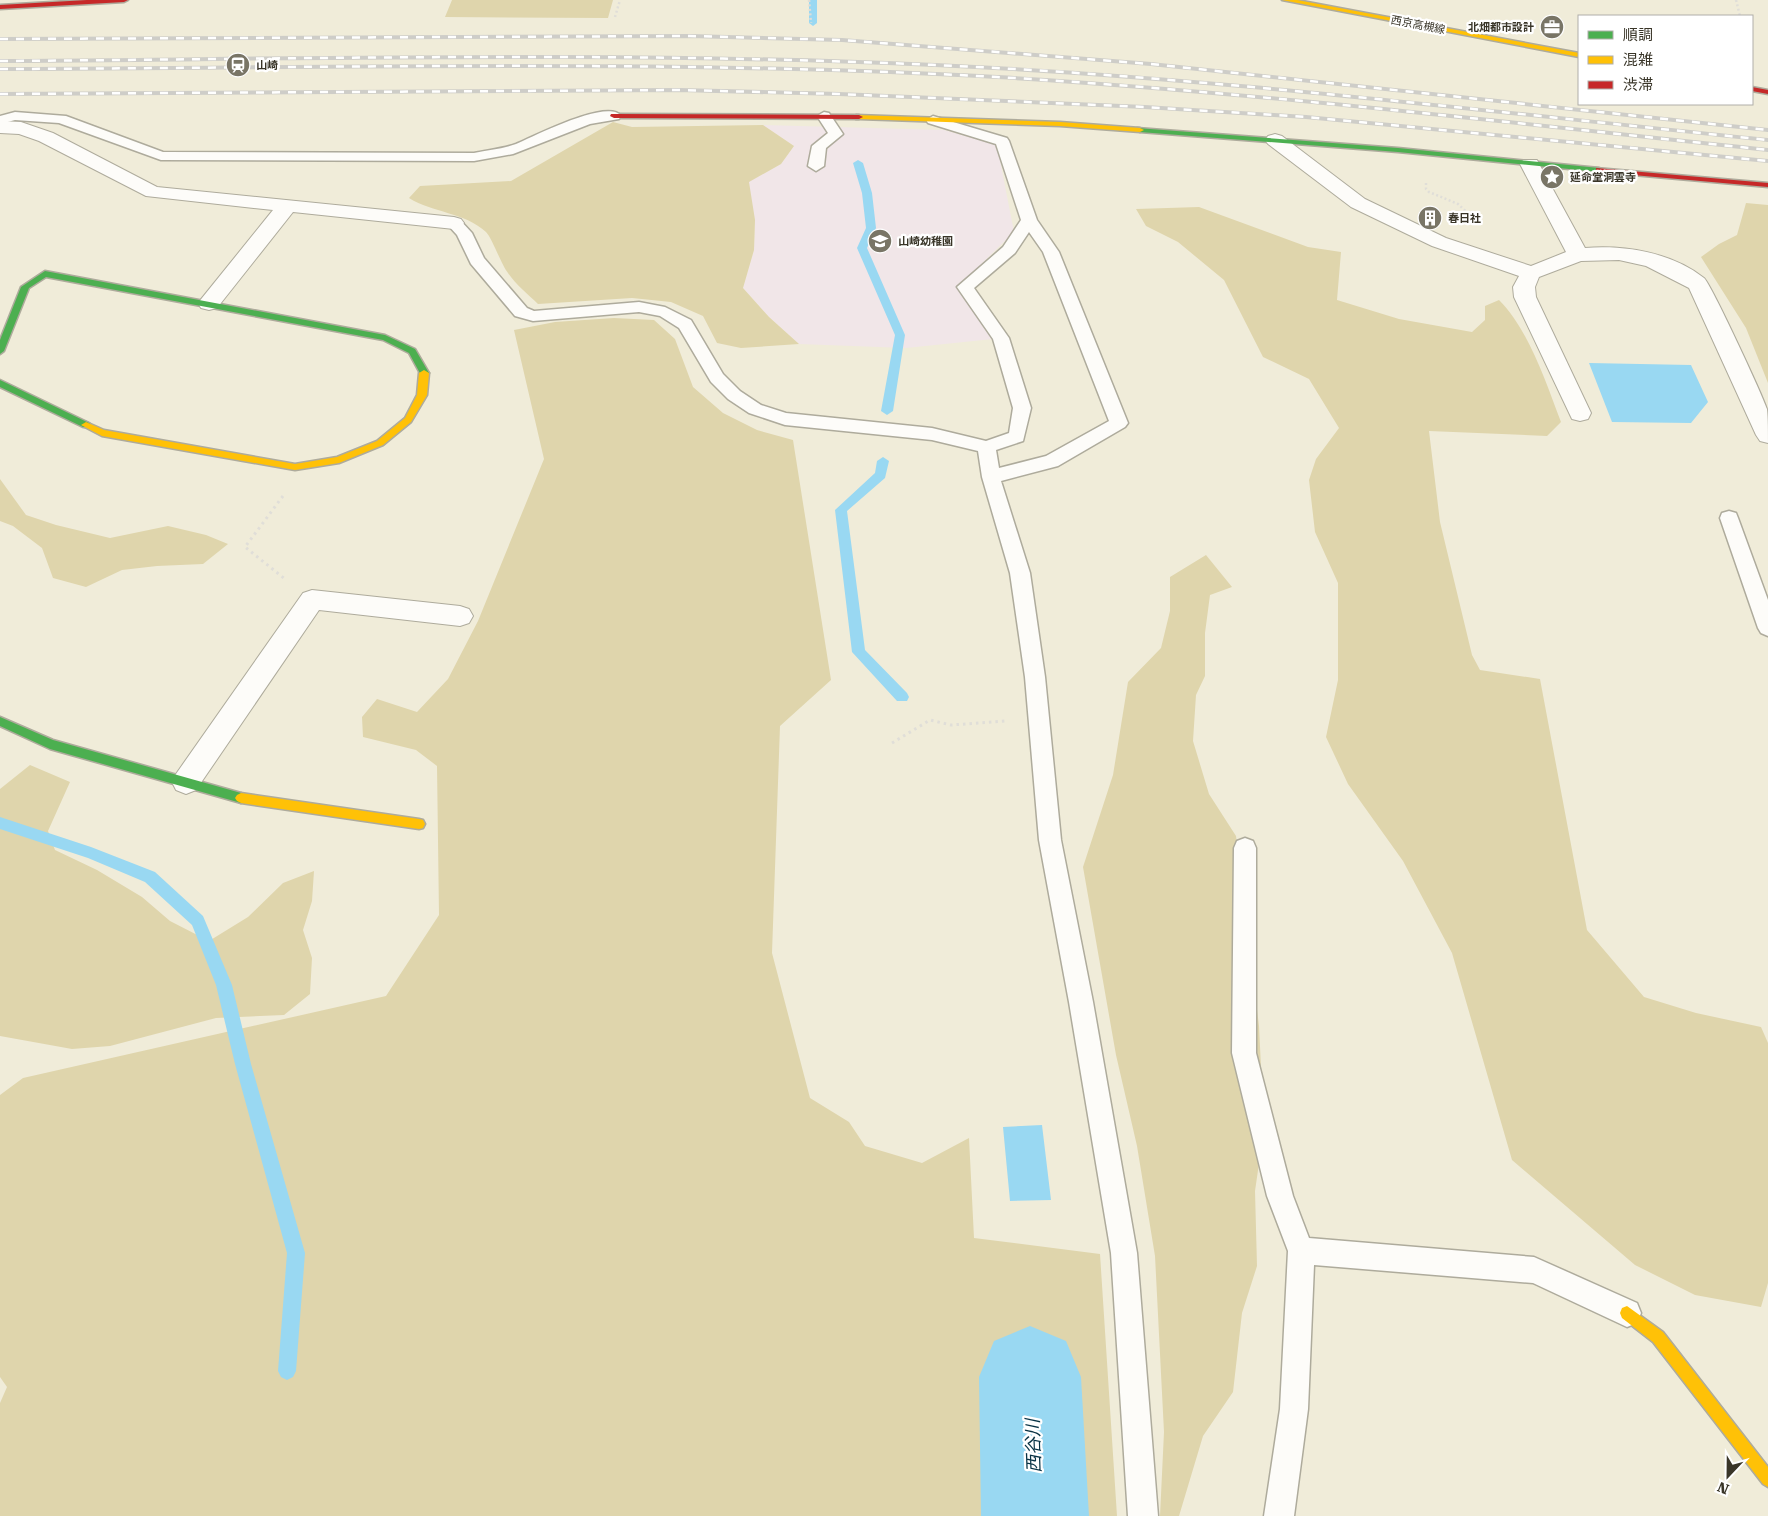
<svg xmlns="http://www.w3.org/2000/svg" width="1768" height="1516" font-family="'Roboto Serif','Noto Sans JP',serif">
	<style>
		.education { fill: #f1e6e8 }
		.green { fill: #dfd5ac }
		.water { fill: #99d8f2 }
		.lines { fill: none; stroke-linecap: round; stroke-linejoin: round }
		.stream { fill: #99d8f2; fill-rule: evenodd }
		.river { fill: #99d8f2; fill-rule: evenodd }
		.lane-casing { stroke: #aeab9c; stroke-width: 3 }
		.street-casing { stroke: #aeab9c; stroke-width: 2 }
		.fast-casing { stroke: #aeab9c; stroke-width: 3 }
		.slow-casing { stroke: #aeab9c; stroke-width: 3 }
		.jam-casing { stroke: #aeab9c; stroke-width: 3 }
		.path-far1 { stroke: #e0ded8; stroke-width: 2.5; stroke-dasharray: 2 2.5; stroke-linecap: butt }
		.path { stroke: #e0ded8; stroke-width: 3; stroke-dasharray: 2.5 4; stroke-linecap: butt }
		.lane { fill: #fdfcf9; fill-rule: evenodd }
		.street { fill: #fdfcf9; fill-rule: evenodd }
		.fast { fill: #4caf50; fill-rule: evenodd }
		.slow { fill: #ffc107; fill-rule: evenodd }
		.jam { fill: #c62828; fill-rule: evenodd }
		.rail-casing { stroke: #cecdc8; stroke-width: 4 }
		.rail { stroke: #fff; stroke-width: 2.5; stroke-dasharray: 8; stroke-linecap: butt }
		.labels { text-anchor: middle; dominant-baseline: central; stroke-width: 4.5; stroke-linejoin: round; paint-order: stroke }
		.far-street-label { font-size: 11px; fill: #393528; stroke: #fff }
		.far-poi-label { font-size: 11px; font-weight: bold; fill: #393528; stroke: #fff; text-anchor: start }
		.near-water-label { font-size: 18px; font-style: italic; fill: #073244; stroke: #fff }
	</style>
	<rect width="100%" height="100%" fill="#f0ecd9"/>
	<path class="education" d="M763 125 944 130 997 145 1014 232 959 286 993 339 906 348 799 344 769 317 743 288 754 250 755 220 748 182 781 164 794 146Z"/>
	<path class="green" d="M452 0H613L608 18 445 17Z
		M613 122 632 127 763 125 794 146 781 164 749 182 755 220 754 250 743 288 769 317 799 344 741 348 717 343 703 316 671 302 632 298 538 304C528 294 516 285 508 273 501 264 492 238 486 232 464 212 433 213 409 198L420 186 511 181Z
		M1746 203 1768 205V383L1746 328 1701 257 1719 244 1737 235Z
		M1199 207 1308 247 1341 252 1337 300 1399 319 1472 332 1485 320V306L1499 300C1529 330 1546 383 1561 422L1547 436 1429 431 1440 522 1472 655 1480 670 1540 679 1587 930 1644 997 1696 1013 1761 1027 1768 1043V1283L1761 1307 1695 1295 1635 1265 1512 1160 1452 953 1403 861 1348 784 1326 737 1338 680V583L1315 532 1309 480 1316 459 1339 428 1309 379 1263 357 1224 280 1178 242 1146 226 1136 209Z
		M614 318 654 320 675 339 693 387 723 413 757 430 793 440 831 680 780 726 772 953 810 1098 849 1122 865 1146 922 1163 969 1138 974 1238 1100 1254 1117 1516H0V1403L7 1387 0 1377V1095L23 1078 386 996 439 915 437 766 416 750 363 737 362 717 377 699 417 712 448 679 478 621 544 459 514 330 555 322Z
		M0 479 26 515 56 525 110 538 168 526 206 535 228 544 203 564 157 566 122 570 86 587 53 578 42 548 13 526 0 521Z
		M1206 555 1232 587 1210 595 1205 633V676L1196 695 1193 741 1209 794 1236 836 1259 1026 1264 1129 1255 1191 1257 1266 1242 1313 1233 1392 1203 1436 1179 1516H1160L1164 1432 1155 1256 1137 1146 1116 1055 1083 867 1113 775 1128 682 1161 648 1170 611V577Z
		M30 765 70 782 48 831 55 850 97 870 142 897 170 921 209 941 248 917 283 883 314 871 312 901 303 930 312 958 310 994 284 1015 216 1018 110 1046 72 1049 0 1036V789Z"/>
	<path class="water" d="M1589 363 1691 365 1708 402 1691 423 1612 422Z
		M1042 1125 1051 1200 1010 1201 1003 1127Z"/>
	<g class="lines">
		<path class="stream" d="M809 0H817V23L813 26 809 23Z
			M858 160 863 163 872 193 876 228 867 248 905 335 893 411 887 415 881 411 895 335 857 248 866 228 862 193 853 163Z
			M883 457 889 461 885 478 847 511 865 650 907 693 909 697 907 701H897L852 652 835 510 875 473 877 461Z
			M0 817 91 847 155 872 203 916 232 985 251 1064 305 1253 296 1371 293 1377 287 1380 281 1377 278 1371 287 1253 235 1064 216 985 192 925 145 882 88 858 0 829Z"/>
		<path class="river" d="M1030 1326 1066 1341 1081 1377 1089 1516H981L979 1377 994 1341Z"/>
		<g class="lane-casing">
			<path id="lane" d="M15 112 66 116 163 152 474 153C488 150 502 149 516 144 533 137 608 98 621 116L619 119 590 124 513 154 474 161 161 160 59 123 15 120 0 124V116Z
				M824 112 829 113 843 134 826 148 824 166 816 171 808 166 812 146 828 133 817 116Z
				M933 116 1007 138 1009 141 1037 220 1059 252 1128 423 1125 427 1058 466 1001 481 1030 573 1045 677 1061 840 1093 1002 1137 1253 1158 1516H1128L1111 1253 1069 1002 1039 840 1025 677 1010 573 982 477 978 451 932 440 785 425 749 413 728 399 711 382 679 328 660 316 639 312 533 321 515 316 471 264 457 235 446 223 448 220H460L472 233 484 258 527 308 534 311 639 302 665 307 691 320 723 374 740 391 761 405 786 413 932 428 986 441 1009 433 1013 408 993 339 957 287 1003 247 1021 220 996 144 928 123 926 120ZM1029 232 1043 252 1109 421 1046 456 999 468 996 450 1023 441 1031 408 1009 338 974 288 1015 253Z
				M1729 511 1736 513 1738 518 1768 600V636L1761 633 1758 628 1720 518 1722 513Z
				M1245 838 1253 841 1256 848V1053L1293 1196 1309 1238 1534 1257 1637 1303 1641 1313 1637 1323 1627 1327 1533 1283 1314 1265 1308 1409 1294 1516H1264L1280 1409 1288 1251 1267 1196 1232 1053 1234 848 1237 841Z"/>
		</g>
		<g class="street-casing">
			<path id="street" d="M0 121 21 122 53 133 157 187 454 217 461 219 464 223 461 227 454 229 293 212 217 308 209 310 201 308 198 303 273 210 146 196 39 141 19 134 0 133Z
				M1275 134 1282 136 1365 199 1446 238 1531 266 1566 252 1520 164 1523 160H1537L1585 248C1625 245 1671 252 1704 278 1711 284 1762 394 1767 409 1768 418 1768 433 1768 443L1760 441 1756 435 1689 288 1646 266 1619 260 1581 261 1539 277 1535 287 1536 297 1591 413 1588 419 1580 421 1572 419 1514 297 1513 287 1519 276 1432 246 1351 207 1268 144 1265 140 1268 136Z
				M312 590 460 606 469 609 473 616 469 623 460 626 319 610 196 790 186 794 176 790 172 782 176 774 303 593Z"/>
		</g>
		<g class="fast-casing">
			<path id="fast" d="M1137 128 1398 148 1599 168 1603 170 1599 172 1398 152 1140 132 1136 130Z
				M45 271 385 335 415 349 429 373 424 376 421 375 409 353 383 340 46 277 29 288 4 351 0 354V340L21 287Z
				M0 380 89 423 91 425 89 427H83L0 387Z
				M0 717 53 740 241 793 245 795 247 798 245 801 241 803 50 749 0 726Z"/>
		</g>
		<g class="slow-casing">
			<path id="slow" d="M1282 0H1297L1579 53V57Z
				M856 115 1060 122 1140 128 1144 130 1140 132 1060 126 859 119H856Z
				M424 370 429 373 427 395 411 422 383 445 339 463 295 470 102 436 81 425 86 422 104 430 295 464 337 457 377 441 405 418 417 395 419 373Z
				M241 793 419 819 423 820 425 824 423 828 419 829 241 803 237 801 235 798 237 795Z
				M1627 1306 1663 1332 1768 1467V1487L1763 1484 1653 1342 1622 1318 1620 1313 1622 1308Z"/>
		</g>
		<g class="jam-casing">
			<path id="jam" d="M87 0H128L124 2 0 9V5Z
				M1752 87 1768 90V94L1752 91Z
				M611 114 859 115 863 117 859 119 614 118 610 116Z
				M1596 168 1768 183V187L1599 172H1596Z"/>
		</g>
		<path class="path-far1" d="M809 0 811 23
			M1736 0 1740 16
			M615 17 620 0
			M1426 183V189L1429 192 1458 204 1472 217"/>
		<path class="path" d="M283 496 245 547 285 579
			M892 743 930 720 951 725 1006 721"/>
		<use href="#lane" class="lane"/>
		<use href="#street" class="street"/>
		<use href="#fast" class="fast"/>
		<use href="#slow" class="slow"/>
		<use href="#jam" class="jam"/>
		<g class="rail-casing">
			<path id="rail" d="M0 39 690 36 842 40 1151 64 1768 130
				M0 61C311 59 623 51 935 65 1213 77 1491 112 1768 140
				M0 69C331 68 666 59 997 77 1255 92 1511 123 1768 150
				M0 94 679 90 839 94 1145 107 1306 117 1768 161"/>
		</g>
		<use href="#rail" class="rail"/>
	</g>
	<defs>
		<g id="office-disc" transform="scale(1.25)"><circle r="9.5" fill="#797566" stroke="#fff"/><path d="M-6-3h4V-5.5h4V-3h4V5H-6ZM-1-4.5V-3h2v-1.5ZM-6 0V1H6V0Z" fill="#fff"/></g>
		<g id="station-disc" transform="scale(1.25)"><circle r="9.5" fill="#797566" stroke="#fff"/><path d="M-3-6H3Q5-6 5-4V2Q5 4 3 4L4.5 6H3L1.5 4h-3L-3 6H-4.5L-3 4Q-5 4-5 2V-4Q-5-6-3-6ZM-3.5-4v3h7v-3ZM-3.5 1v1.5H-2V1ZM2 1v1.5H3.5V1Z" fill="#fff"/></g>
		<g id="sight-disc" transform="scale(1.25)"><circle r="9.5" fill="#797566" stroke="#fff"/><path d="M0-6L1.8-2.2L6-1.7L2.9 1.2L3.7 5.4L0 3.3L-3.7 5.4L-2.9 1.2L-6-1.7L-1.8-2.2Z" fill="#fff"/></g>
		<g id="building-disc" transform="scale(1.25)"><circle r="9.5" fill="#797566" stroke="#fff"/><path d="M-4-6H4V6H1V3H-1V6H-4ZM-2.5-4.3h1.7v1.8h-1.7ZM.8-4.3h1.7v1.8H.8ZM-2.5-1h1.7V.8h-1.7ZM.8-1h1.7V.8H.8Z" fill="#fff"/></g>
		<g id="school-disc" transform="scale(1.25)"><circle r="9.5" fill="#797566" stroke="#fff"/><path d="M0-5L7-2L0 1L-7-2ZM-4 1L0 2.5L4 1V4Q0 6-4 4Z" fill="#fff"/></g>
	</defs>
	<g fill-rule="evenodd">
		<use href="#office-disc" x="1552" y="27"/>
		<use href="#station-disc" x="238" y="65"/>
		<use href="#sight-disc" x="1552" y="177"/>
		<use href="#building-disc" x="1430" y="218"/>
		<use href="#school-disc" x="880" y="241"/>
	</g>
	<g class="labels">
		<g class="far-street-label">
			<text transform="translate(1418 25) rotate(11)">西京高槻線</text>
		</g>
		<g class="far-poi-label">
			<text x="1534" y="27" text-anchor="end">北畑都市設計</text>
			<text x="256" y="65">山崎</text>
			<text x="1570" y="177">延命堂洞雲寺</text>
			<text x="1448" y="218">春日社</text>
			<text x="898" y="241">山崎幼稚園</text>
		</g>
		<g class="near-water-label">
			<text transform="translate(1033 1446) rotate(-92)">西谷川</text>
		</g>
	</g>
	<rect x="1578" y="15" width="175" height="90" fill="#ffffff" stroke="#b0aea9"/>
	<rect x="1588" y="31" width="25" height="8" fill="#4caf50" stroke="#b0aea9"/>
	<text x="1623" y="40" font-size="15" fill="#393528">順調</text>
	<rect x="1588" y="56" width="25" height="8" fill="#ffc107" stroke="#b0aea9"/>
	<text x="1623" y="65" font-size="15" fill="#393528">混雑</text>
	<rect x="1588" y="81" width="25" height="8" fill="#c62828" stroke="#b0aea9"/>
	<text x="1623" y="90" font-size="15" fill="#393528">渋滞</text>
	<g transform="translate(1728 1476) rotate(202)" stroke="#ffffff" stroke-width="4" paint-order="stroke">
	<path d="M0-4L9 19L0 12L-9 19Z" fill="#393528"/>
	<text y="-8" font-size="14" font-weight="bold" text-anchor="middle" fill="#393528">N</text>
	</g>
</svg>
